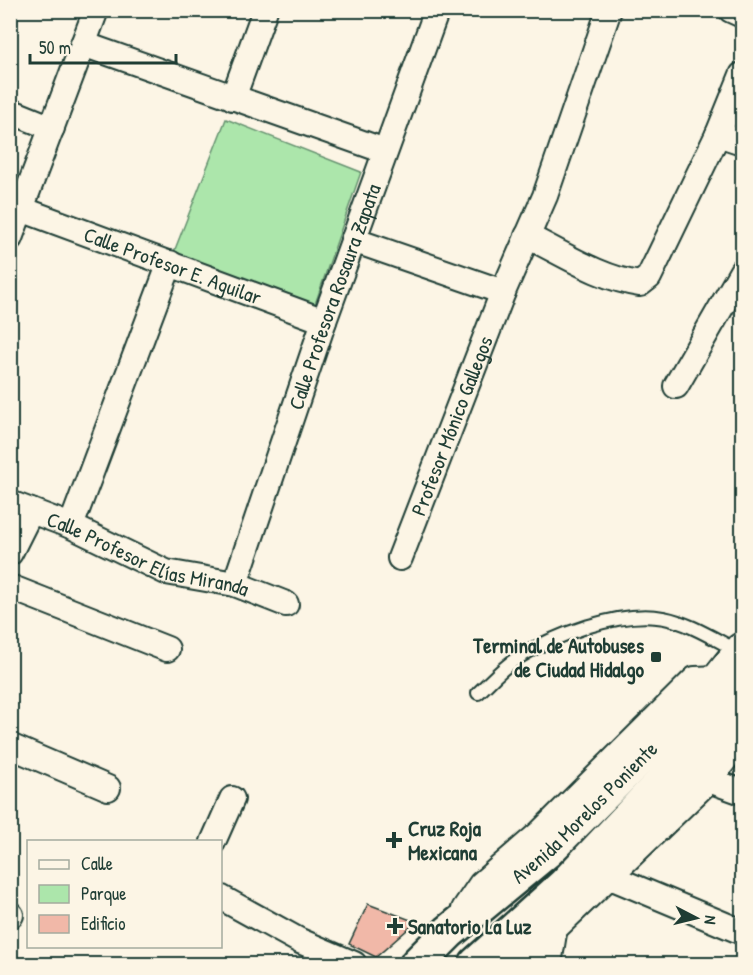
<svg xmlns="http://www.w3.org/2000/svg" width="753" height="975" font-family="'Patrick Hand',sans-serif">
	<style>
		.green { fill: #ace6ab; stroke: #669270; stroke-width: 1.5 }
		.building { fill: #f1b8a8; stroke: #1f3d34; stroke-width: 1.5 }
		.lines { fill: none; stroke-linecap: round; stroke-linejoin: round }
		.service-casing { stroke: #1f3d34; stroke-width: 16 }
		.minor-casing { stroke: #1f3d34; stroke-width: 28 }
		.tertiary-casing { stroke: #1f3d34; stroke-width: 34 }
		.secondary-casing { stroke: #1f3d34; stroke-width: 38 }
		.service { stroke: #fcf5e5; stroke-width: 12 }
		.minor { stroke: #fcf5e5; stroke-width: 24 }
		.tertiary { stroke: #fcf5e5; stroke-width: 30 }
		.secondary { stroke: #fcf5e5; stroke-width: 33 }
		.poi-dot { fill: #1f3d34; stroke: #fcf5e5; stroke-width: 2 }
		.labels { text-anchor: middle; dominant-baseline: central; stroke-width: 4.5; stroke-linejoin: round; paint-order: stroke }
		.street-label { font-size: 21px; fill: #1f3d34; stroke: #fcf5e5 }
		.poi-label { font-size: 21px; font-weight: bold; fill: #1f3d34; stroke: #fcf5e5; text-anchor: start }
	</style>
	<rect width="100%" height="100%" fill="#fcf5e5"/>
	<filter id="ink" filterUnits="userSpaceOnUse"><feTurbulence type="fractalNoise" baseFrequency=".0167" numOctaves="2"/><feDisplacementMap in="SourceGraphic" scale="12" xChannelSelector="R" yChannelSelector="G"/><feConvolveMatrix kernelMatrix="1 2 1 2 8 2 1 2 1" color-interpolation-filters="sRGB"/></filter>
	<g filter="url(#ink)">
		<path class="green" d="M226 119 361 172 313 310 172 257Z"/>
		<path class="building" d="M368 904 416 922 376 957 349 944Z"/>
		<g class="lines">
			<g class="service-casing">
				<path id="service" d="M478 693C490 682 502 668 516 659 552 636 621 609 664 618 690 623 716 640 740 652"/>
			</g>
			<g class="minor-casing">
				<g id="minor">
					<path d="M731 10 742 15"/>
					<path d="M83 44 385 151"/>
					<path d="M233 98 265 10"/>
					<path d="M10 111 52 128"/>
					<path d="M718 134 742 142"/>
					<path id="s1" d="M21 209 324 321"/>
					<path d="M527 236C562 253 601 279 640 284L649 277 718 134 742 75"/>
					<path d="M10 238 96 10"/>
					<path d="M353 240 503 292"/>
					<path d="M676 386 742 271"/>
					<path id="s2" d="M10 503 71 526 166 572 235 584 286 604"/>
					<path d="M71 526 170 263"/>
					<path d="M10 553 31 511"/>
					<path id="s3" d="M400 558 503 292 545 196 609 10"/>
					<path id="s4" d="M235 584 324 321 437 10"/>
					<path d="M10 587 167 649"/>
					<path d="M10 746 108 788"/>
					<path d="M706 779 742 792"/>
					<path d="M213 842 232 799"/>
					<path d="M608 876 742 932"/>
					<path d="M220 897 300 941 354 964"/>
					<path d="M464 909 481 884 541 832 695 679 720 678 725 682"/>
					<path d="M10 915H11"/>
					<path d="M549 964 555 927"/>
				</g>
			</g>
			<g class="tertiary-casing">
				<path id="tertiary" d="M514 964 706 779 742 733"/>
			</g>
			<g class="secondary-casing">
				<g id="secondary">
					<path id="s5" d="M417 964 449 932 547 851 720 678 742 650"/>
					<path d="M476 964 564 885 742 697"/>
				</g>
			</g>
			<use href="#service" class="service"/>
			<use href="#minor" class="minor"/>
			<use href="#tertiary" class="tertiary"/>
			<use href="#secondary" class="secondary"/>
		</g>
	</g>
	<g class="poi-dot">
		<rect x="650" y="651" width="12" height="12" rx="3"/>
		<path d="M391 831h6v6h6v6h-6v6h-6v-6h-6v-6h6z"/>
		<path d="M392 917h6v6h6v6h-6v6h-6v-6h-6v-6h6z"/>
	</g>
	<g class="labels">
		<g class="street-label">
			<text stroke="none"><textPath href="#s1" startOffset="162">Calle Profesor E. Aguilar</textPath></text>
			<text stroke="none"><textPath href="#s4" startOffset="304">Calle Profesora Rosaura Zapata</textPath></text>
			<text stroke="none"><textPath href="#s3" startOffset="142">Profesor Mónico Gallegos</textPath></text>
			<text stroke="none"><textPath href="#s2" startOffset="148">Calle Profesor Elías Miranda</textPath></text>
			<text stroke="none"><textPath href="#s5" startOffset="226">Avenida Morelos Poniente</textPath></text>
		</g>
		<g class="poi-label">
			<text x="644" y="645" text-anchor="end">Terminal de Autobuses<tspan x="644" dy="24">de Ciudad Hidalgo</tspan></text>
			<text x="408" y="828">Cruz Roja<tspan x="408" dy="24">Mexicana</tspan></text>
			<text x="408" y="926">Sanatorio La Luz</text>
		</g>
	</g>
	<rect width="753" height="975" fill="none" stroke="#fcf5e5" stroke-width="36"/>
	<rect x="18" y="18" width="717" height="939" fill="none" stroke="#1f3d34" stroke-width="2" filter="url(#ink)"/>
	<rect x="27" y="840" width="195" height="108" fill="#fcf5e5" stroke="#a4ab9e" stroke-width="1.5"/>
	<rect x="39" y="860" width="30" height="9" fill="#fcf5e5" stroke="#a4ab9e" stroke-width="1.5"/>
	<text x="81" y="870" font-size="18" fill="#1f3d34">Calle</text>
	<rect x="39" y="885" width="30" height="18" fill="#ace6ab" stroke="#a4ab9e" stroke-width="1.5"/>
	<text x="81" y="900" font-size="18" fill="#1f3d34">Parque</text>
	<rect x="39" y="915" width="30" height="18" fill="#f1b8a8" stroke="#a4ab9e" stroke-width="1.5"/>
	<text x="81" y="930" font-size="18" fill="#1f3d34">Edificio</text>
	<g transform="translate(696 918) rotate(97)" stroke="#fcf5e5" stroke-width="4.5" paint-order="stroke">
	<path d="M0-4.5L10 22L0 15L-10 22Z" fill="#1f3d34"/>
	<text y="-9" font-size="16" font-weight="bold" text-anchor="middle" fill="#1f3d34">N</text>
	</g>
	<path d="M30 54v9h146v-9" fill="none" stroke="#1f3d34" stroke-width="3"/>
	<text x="39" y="54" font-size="18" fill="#1f3d34" stroke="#fcf5e5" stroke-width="4.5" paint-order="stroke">50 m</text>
</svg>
